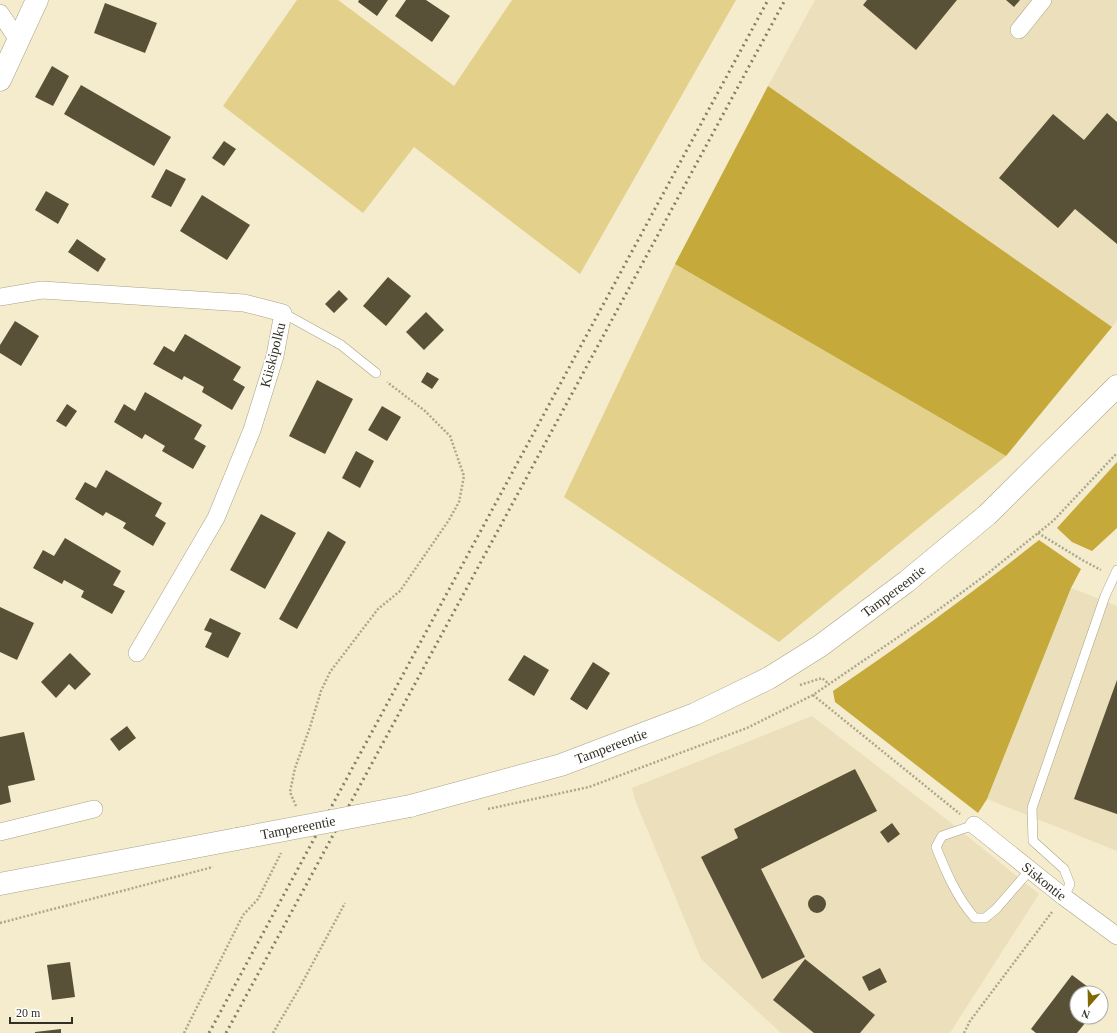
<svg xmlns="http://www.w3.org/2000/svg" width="1117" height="1033" font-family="'Times New Roman',serif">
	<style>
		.built { fill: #ebe0bb }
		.green { fill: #e3d08a }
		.forest { fill: #c5a93b }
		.building { fill: #595137 }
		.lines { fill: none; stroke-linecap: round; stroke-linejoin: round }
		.lane-casing { stroke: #a9a285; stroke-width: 10 }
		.street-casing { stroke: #a9a285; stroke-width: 18 }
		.secondary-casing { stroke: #a9a285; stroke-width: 23 }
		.path { stroke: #aca68e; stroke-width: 2.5; stroke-dasharray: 2 2; stroke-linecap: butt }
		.lane { stroke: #fff; stroke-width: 9 }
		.street { stroke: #fff; stroke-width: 17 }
		.secondary { stroke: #fff; stroke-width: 22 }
		.rail { stroke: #837e6a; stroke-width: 3; stroke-dasharray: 2 4; stroke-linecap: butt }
		.secondary-bridge-casing { stroke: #a9a285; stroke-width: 23; stroke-linecap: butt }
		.secondary-bridge { stroke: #fff; stroke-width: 22 }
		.labels { text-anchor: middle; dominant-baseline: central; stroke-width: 4; stroke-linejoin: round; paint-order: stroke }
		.street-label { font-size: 14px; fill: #322f23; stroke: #fff }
	</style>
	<rect width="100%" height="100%" fill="#f4eccd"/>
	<path class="built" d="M815 0H1117V320L1112 327 768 86Z
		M1071 588 1117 606V851L987 799Z
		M812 716 941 815 1039 894 950 1033H781L701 959 635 800 632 788Z"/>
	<path class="green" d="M297 0H338L454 86 512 0H736L580 274 414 147 363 213 223 106Z
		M675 264 1006 456 779 642 564 497Z"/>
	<path class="forest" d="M768 86 1112 327 1006 456 675 264Z
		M1117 462V528L1092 551 1072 542 1057 528Z
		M1039 540 1081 569 1071 588 987 799 978 813 835 702 833 691C904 643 972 593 1039 540Z"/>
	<path class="building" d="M359 0H388L377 16 358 2Z
		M406 0H426L450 16 432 42 395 16Z
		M867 0H957L916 50 863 5Z
		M1006 0H1020L1014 7Z
		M105 3 157 23 145 53 94 33Z
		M52 66 69 76 53 106 35 97Z
		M81 85 171 137 154 166 64 114Z
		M1107 113 1117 122V244L1075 209 1058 228 999 178 1053 114 1084 140Z
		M224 141 236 149 224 166 212 158Z
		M166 169 186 179 171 207 151 197Z
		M46 191 69 204 58 224 35 210Z
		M202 195 250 225 227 260 180 231Z
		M77 239 106 259 98 272 68 252Z
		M388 277 411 296 386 326 363 306Z
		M339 290 348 299 334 313 325 304Z
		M426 312 444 330 424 350 406 332Z
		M15 321 39 336 21 366 0 353V345Z
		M185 334 241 367 233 380 245 387 232 410 202 392 204 387 184 376 182 380 153 364 164 346 174 352Z
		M427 372 439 379 432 389 421 382Z
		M317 380 353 399 325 454 289 436Z
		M145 392 202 425 194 439 206 446 193 469 162 451 165 446 145 434 142 439 114 422 124 404 135 411Z
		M67 404 77 411 66 427 56 421Z
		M382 406 401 417 387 441 368 430Z
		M356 451 374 461 360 488 342 478Z
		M106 470 162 503 155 516 166 523 153 546 123 528 126 523 106 512 103 516 75 499 85 482 96 488Z
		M261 514 296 533 265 589 230 570Z
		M328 531 346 542 297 629 279 619Z
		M65 538 121 571 113 585 125 591 112 614 81 597 84 591 64 580 62 584 33 568 43 550 54 556Z
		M0 607 34 623 17 660 0 652Z
		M210 618 241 633 228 658 205 647 212 633 204 630Z
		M70 653 91 674 75 690 69 684 56 698 41 682Z
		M524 655 549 670 534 696 508 680Z
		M593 662 610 673 587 710 570 699Z
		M1117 680V814L1074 799Z
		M127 726 136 738 119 751 110 739Z
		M24 732 35 780 8 786 11 802 0 805V737Z
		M855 769 877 811 761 869 805 957 762 979 701 857 738 838 734 829Z
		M892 823 900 834 888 843 880 832Z
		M808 904a9 9 0 1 1 18 0a9 9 0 1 1-18 0Z
		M805 959 875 1015 860 1033H814L773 1000Z
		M70 962 75 997 52 1000 47 965Z
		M880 968 887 982 869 991 862 977Z
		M1072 975 1096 993H1077V1017H1090L1077 1033H1036L1031 1029Z
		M61 1029V1033H35V1032Z"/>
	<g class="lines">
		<g class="lane-casing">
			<path id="lane" d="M283 313 341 345 376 373
				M974 825 942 836 936 847C946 872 957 898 975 918H985L996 909 1030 870
				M1064 897 1070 884 1064 869 1033 841 1032 808 1105 596 1117 570"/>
		</g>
		<g class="street-casing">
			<g id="street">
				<path d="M0 13 18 40"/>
				<path d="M1019 30 1043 0"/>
				<path d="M0 297 42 290 244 303 283 313 275 356 252 430 216 518 137 653"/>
				<path id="s1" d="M974 825 1064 897 1117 936"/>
				<path d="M0 832 94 809"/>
			</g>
		</g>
		<g class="secondary-casing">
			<g id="secondary">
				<path d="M0 80 37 0"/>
				<path id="s2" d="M410 806 561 765 695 714 769 678 820 646 906 582 987 515 1117 386"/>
				<path d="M0 884 237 839"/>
			</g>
		</g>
		<path class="path" d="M1038 533 1084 561 1101 570
			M800 685 822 678 829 684
			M813 695 960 814
			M296 806 290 792 295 768 310 727 321 691 330 672 378 609 400 591 449 520 459 502 464 476 450 436 425 411 387 382
			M488 809 589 787 747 728 813 695 938 610 987 574 1053 521 1117 453
			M0 923 213 867
			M184 1033 243 915 258 899 281 853
			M273 1033 300 987 345 903
			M964 1033 970 1021 1052 912"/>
		<use href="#lane" class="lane"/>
		<use href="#street" class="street"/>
		<use href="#secondary" class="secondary"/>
		<path class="rail" d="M209 1033 768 0
			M226 1033 785 0"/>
		<g class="secondary-bridge-casing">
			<g id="secondary-bridge">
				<path id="s3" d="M237 839 410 806"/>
			</g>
		</g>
		<use href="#secondary-bridge" class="secondary-bridge"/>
	</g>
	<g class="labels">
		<g class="street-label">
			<text transform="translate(273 355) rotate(-76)">Kiiskipolku</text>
			<text stroke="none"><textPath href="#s2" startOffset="534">Tampereentie</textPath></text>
			<text stroke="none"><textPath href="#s2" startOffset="210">Tampereentie</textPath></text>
			<text stroke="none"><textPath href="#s3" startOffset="62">Tampereentie</textPath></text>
			<text stroke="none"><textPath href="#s1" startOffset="90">Siskontie</textPath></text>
		</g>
	</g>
	<g transform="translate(1089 1005) rotate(200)"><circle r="19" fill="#ffffff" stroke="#adaca7"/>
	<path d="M0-3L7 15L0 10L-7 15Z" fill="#7f6900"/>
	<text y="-6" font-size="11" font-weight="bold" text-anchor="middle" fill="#322f23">N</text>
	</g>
	<path d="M10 1017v6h62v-6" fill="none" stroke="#322f23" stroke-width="2"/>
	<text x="16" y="1017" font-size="12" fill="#322f23" stroke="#ffffff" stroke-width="3" paint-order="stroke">20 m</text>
</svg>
